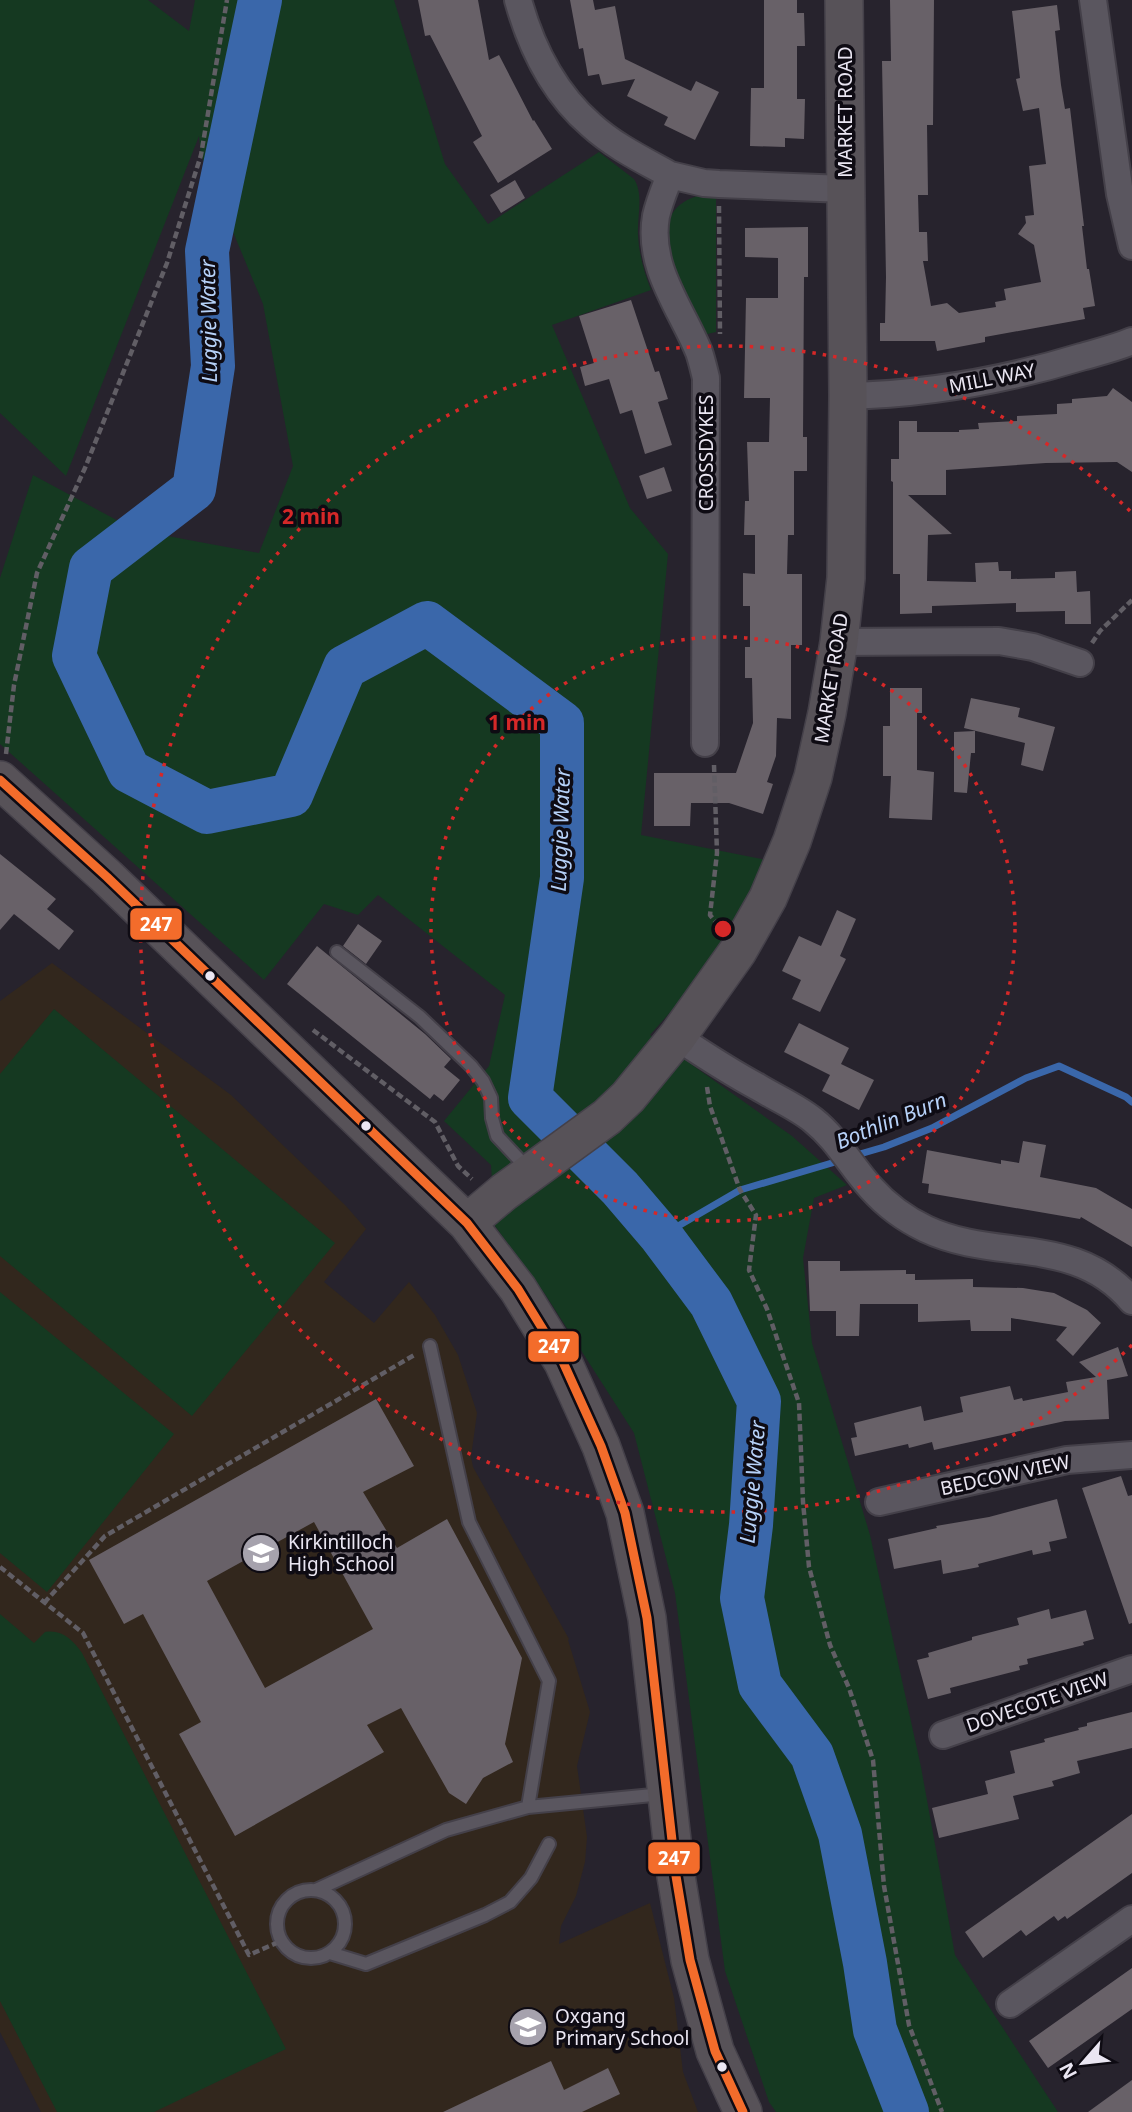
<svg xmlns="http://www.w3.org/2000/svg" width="1132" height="2112" font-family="'Noto Sans',sans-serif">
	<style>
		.education { fill: #32271d }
		.green { fill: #153921 }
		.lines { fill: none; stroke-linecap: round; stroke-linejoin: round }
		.stream { stroke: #3a67aa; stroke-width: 7 }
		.river { stroke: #3a67aa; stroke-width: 44 }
		.building { fill: #686168; fill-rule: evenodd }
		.lane-casing { stroke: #444049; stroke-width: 16 }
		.street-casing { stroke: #444049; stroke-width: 30 }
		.secondary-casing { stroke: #444049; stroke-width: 40 }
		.path { stroke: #615e65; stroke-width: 4.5; stroke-dasharray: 7 3.5; stroke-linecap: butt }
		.lane { stroke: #5a565f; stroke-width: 12 }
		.street { stroke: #5a565f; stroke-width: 26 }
		.secondary { stroke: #575258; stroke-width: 37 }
		.bus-1-casing { stroke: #0e0b13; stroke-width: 14 }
		.bus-1 { stroke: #f36c2b; stroke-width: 9 }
		.ring { fill: none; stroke: #d62828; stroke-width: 3.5; stroke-dasharray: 3.5 7 }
		.bus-dot { fill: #eae6f2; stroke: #0e0b13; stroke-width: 2.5 }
		.labels { text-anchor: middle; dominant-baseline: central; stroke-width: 7; stroke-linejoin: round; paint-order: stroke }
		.street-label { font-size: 19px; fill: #eae6f2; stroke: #0e0b13 }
		.poi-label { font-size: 19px; fill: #eae6f2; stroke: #0e0b13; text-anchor: start }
		.water-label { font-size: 21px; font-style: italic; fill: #b6d1f8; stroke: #0e0b13 }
		.centre { fill: #d62828; stroke: #0e0b13; stroke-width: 3.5 }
		.ring-label { font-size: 21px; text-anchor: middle; font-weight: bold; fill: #d62828; stroke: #0e0b13; stroke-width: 7; stroke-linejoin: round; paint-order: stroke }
		.line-badge { stroke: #0e0b13; stroke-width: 2.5 }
		.badge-label { font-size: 19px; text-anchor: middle; font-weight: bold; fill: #fff }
	</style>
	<rect width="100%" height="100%" fill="#27232d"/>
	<path class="education" d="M52 963 231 1095 346 1206 366 1229 324 1282 374 1323 409 1282 435 1315 458 1355 477 1413 471 1457 473 1467 569 1639 568 1640 590 1712 577 1766 587 1837 585 1862 576 1896 561 1926 559 1944 650 1903 674 1998 683 2072 698 2112H41L0 2032V1001Z"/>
	<path class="green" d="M0 0H148L189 31 195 0H394L445 164 488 224 599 152 634 179C644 195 637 216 638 235 639 254 644 272 651 290L552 325 630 508 668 554 641 835 766 860 729 930 688 992 650 1035 792 1136 847 1185 814 1198 803 1258 812 1343 870 1535 921 1767 955 1955 1058 2112H776L769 2102 725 1971 675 1593 634 1433 545 1294 495 1226 491 1165 444 1121 489 1066 505 995 378 895 358 915 324 904 264 980 0 744V578L33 475 135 530 259 553 293 466 263 304 201 155 199 136 66 476 0 413Z
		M705 194 716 195V332L703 335C682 295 631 209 705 194Z
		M54 1009 335 1243 192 1416 0 1256V1074Z
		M0 1292 174 1434 47 1592 0 1553Z
		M0 1614 34 1643 45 1632C62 1629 73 1640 82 1653L286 2049 154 2112H57L0 2001Z"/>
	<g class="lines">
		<path class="stream" d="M853 1156 884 1147 932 1128 1026 1078 1059 1066 1126 1097 1132 1102
			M661 1236 740 1190 842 1160"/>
		<path class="river" d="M260 0 207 251 213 366 194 489 91 568 74 656 129 771 207 812 291 795 345 667 427 623 562 723V878L530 1098 620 1188 661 1236 711 1303 759 1401 751 1525 742 1598 760 1685 812 1755 840 1834 865 1963 875 2030 907 2112"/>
	</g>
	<path class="building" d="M418 0H478L489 60 499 55 533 121 534 120 552 149 498 183 473 142 482 136 430 35 425 36Z
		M570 0H593L595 10 615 6 625 59 691 91 696 81 719 92 695 140 664 125 668 117 627 96 635 79 602 85 599 74 588 76 583 48 579 49Z
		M764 0H797V13H804L805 46H797V99H805L804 139 785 138V147L750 146 751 88H764Z
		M890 0H934L933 125H927L928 195H918L919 232H927L928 261H923L931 306 947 303 959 313 996 307 995 302 1006 300 1004 289 1041 282 1034 245 1018 234 1026 223 1025 216 1034 215 1029 166 1046 164 1039 108 1023 111 1016 79 1020 78 1012 11 1057 5 1060 30 1055 31 1061 85 1065 109 1070 108 1084 226H1082L1087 269H1089L1095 306 1083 308 1085 319 985 337V342L937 351 935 341H880V323H885L886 277 882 61H891Z
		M515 180 525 198 501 213 490 195Z
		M808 227V277H804L803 437H807V471H794V535H788L787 574H802V645H791V719L777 718 776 756 767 782 773 784 763 814 729 803H691L690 826H654V773H736L753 723 752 678H745V647H750V606H743V573L755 574V535H744L745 501H749L747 442H769L770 398H744L746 298H778V258L745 257V228Z
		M631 300 655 372 659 371 668 399 658 402 672 445 645 454 632 410 620 414 609 379 585 386 580 367 594 363 579 316Z
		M1113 388 1132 402V472L1117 462 1046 463 946 470V495H908L952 534 928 535 927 581 976 582 975 563 998 562 999 571H1011V579L1055 578V572L1076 571 1077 592 1090 591 1091 624H1065V611L1016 612V603L932 606V613L900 614V574H893V482L891 481V459H899V421H917V432H959V430L979 429 978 423 1017 421V416L1057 414V404L1072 403V399L1107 396Z
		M664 467 672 491 647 499 639 476Z
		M890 688H922V713H917V770L934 772 932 820 889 818 891 776H883V726H890Z
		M971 698 1020 708 1018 717 1055 727 1043 771 1021 765 1025 743 964 728Z
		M975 731V753H971L967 793 954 792V732Z
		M0 854 56 899 47 909 74 931 59 950 14 914 0 930Z
		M837 910 856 919 840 956 846 959 820 1012 792 999 801 980 782 971 799 936 821 946Z
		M358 924 382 941 366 964 343 946Z
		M317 946 425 1034 451 1059 444 1067 460 1080 443 1101 434 1094 430 1099 287 984Z
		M799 1023 849 1048 841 1064 874 1080 859 1110 822 1091 830 1075 784 1052Z
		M1023 1141 1046 1145 1040 1177 1096 1188 1132 1209V1247L1081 1217 1080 1219 928 1193 929 1184 922 1183 927 1150 1001 1164V1160L1019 1163Z
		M808 1261H840V1271L906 1270V1274H915V1280L973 1279V1287L1023 1288 1054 1293 1087 1310 1101 1323 1073 1356 1056 1340 1067 1327 1011 1318V1331H971L970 1320 918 1322V1304H860L859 1336H836V1311H810Z
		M1118 1347 1128 1376 1107 1380 1109 1419 1065 1421 934 1450 932 1442 909 1448 908 1444 855 1456 851 1438 857 1437 854 1423 921 1406 924 1421 963 1412 960 1397 1010 1386 1014 1400 1022 1398 1023 1401 1068 1392 1066 1382 1096 1377 1079 1362Z
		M376 1399 414 1466 363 1492 397 1548 447 1519 522 1658 505 1744 513 1762 483 1778 466 1804 449 1793 401 1708 367 1725 384 1752 235 1836 179 1734 201 1722 143 1614 124 1624 89 1560ZM314 1522 373 1629 265 1688 207 1581Z
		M1121 1476 1128 1496 1132 1495V1623L1129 1624 1082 1488Z
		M1057 1499 1067 1538 1049 1542 1051 1551 1033 1555 1032 1550 978 1564 979 1567 943 1574 941 1560 894 1569 888 1539 937 1528 936 1526 989 1517Z
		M1049 1609 1051 1619 1086 1610 1094 1639 1083 1642 1084 1645 1027 1659 1028 1664 1019 1666 1020 1670 950 1688 951 1693 928 1699 917 1660 929 1657 928 1653 972 1640V1637L1019 1625 1017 1618Z
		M1132 1712V1748L1077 1761 1080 1773 1052 1781 1054 1786 1013 1796 1019 1819 939 1838 932 1808 988 1794 985 1781 1015 1773 1010 1751 1045 1742 1044 1739 1079 1730 1078 1728 1087 1726V1723Z
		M1132 1814V1873L1067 1919 1065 1916 1058 1921 1054 1916 1026 1936 1021 1930 983 1958 965 1932Z
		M1132 1968V2009L1048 2068 1029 2041Z
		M551 2061 564 2090 608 2068 620 2094 582 2112H443Z
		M1132 2080V2112H1088Z"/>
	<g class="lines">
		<g class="lane-casing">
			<path id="lane" d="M337 952 420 1017 471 1066 483 1081 491 1098 492 1118 497 1136 529 1170
				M430 1346 469 1522 549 1681 528 1807 663 1794
				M277 1924a34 34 0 1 1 68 0a34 34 0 1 1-68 0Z
				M316 1890 446 1830 528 1807
				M330 1953 366 1964 485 1915 510 1902 531 1878 549 1844"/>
		</g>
		<g class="street-casing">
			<path id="street" d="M518 0C531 47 554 93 591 125 614 146 643 160 670 175 665 188 659 202 656 216 647 267 681 308 699 352 702 361 704 370 706 378L705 743
				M1093 0 1120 194 1132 246
				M670 175 704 183 719 184 845 189
				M848 396C926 394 1006 380 1081 357 1098 352 1116 348 1132 341
				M839 642 999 641 1033 647 1080 663
				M677 1037C704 1055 730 1072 758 1087 776 1098 797 1107 813 1120 837 1139 851 1166 871 1188 887 1206 905 1219 926 1229 996 1262 1076 1234 1132 1301
				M879 1502 1067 1460 1132 1455
				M943 1735 1132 1669
				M1010 2004 1132 1919"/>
		</g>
		<g class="secondary-casing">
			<path id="secondary" d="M0 780 107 877 467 1223 518 1289 563 1362 601 1446 625 1513 647 1618 676 1876 690 1960 715 2051 743 2112
				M467 1223 504 1192 607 1117 628 1097 677 1037 738 951 768 898 792 841 813 777 827 713 839 642 846 578 848 396 844 0"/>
		</g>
		<path class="path" d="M719 206 720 334
			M1092 643 1100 631 1132 600
			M6 754 14 685 37 573 85 468 167 263 201 155 227 0
			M714 765 717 853 710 915 718 925
			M313 1030 435 1122 458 1166 472 1179
			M707 1087 710 1106 740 1190 756 1215 749 1270 767 1309 799 1403 803 1502 809 1567 830 1645 849 1688 873 1760 884 1886 909 2025 942 2112
			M0 1567 83 1633 249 1955 281 1941
			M44 1603 105 1536 416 1354"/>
		<use href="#lane" class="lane"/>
		<use href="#street" class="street"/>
		<use href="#secondary" class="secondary"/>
		<g class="bus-1-casing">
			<path id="bus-1" d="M0 780 107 877 467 1223 518 1289 563 1362 601 1446 625 1513 647 1618 676 1876 690 1960 715 2051 743 2112"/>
		</g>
		<use href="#bus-1" class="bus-1"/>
	</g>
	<g class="ring">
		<circle cx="723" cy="929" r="292"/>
		<path d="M1132 1345A583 583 0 1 1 1132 513"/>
	</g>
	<defs>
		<g id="school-disc" transform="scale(2.0125)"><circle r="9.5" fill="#a6a2ad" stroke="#0e0b13"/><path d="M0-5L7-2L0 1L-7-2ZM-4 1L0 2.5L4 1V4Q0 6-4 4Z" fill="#fff"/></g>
	</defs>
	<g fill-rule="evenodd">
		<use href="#school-disc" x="261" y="1553"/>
		<use href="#school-disc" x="528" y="2027"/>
	</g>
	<g class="bus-dot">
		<circle cx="210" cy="976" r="6"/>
		<circle cx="366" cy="1126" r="6"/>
		<circle cx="722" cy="2067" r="6"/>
	</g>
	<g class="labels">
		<g class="street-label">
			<text transform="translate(845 112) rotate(-90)">MARKET ROAD</text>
			<text transform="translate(992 378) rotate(-11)">MILL WAY</text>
			<text transform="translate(706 453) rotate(-90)">CROSSDYKES</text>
			<text transform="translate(831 678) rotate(-81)">MARKET ROAD</text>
			<text transform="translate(1005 1475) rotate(-12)">BEDCOW VIEW</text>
			<text transform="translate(1037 1702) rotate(-19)">DOVECOTE VIEW</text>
		</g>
		<g class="poi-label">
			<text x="288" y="1542">Kirkintilloch<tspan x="288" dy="22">High School</tspan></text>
			<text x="555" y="2016">Oxgang<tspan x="555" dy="22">Primary School</tspan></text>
		</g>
		<g class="water-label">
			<text transform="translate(208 321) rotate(-91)">Luggie Water</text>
			<text transform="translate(560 830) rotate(-88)">Luggie Water</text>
			<text transform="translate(891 1120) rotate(-22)">Bothlin Burn</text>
			<text transform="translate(752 1482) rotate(-85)">Luggie Water</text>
		</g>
	</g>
	<circle cx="723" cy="929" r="10" class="centre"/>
	<g class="ring-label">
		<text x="311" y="524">2 min</text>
		<text x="517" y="730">1 min</text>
	</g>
	<g class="line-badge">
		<rect x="129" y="907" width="54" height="34" rx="7" fill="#f36c2b"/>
		<rect x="527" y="1330" width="53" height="33" rx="7" fill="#f36c2b"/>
		<rect x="647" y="1841" width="54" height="34" rx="7" fill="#f36c2b"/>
	</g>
	<g class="badge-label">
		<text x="156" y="931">247</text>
		<text x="554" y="1353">247</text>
		<text x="674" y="1865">247</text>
	</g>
	<g transform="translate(1083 2063) rotate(242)" stroke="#0e0b13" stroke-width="5" paint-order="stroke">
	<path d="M0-5L12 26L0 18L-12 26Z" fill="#eae6f2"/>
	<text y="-10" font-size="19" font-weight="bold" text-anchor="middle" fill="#eae6f2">N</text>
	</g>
</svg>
